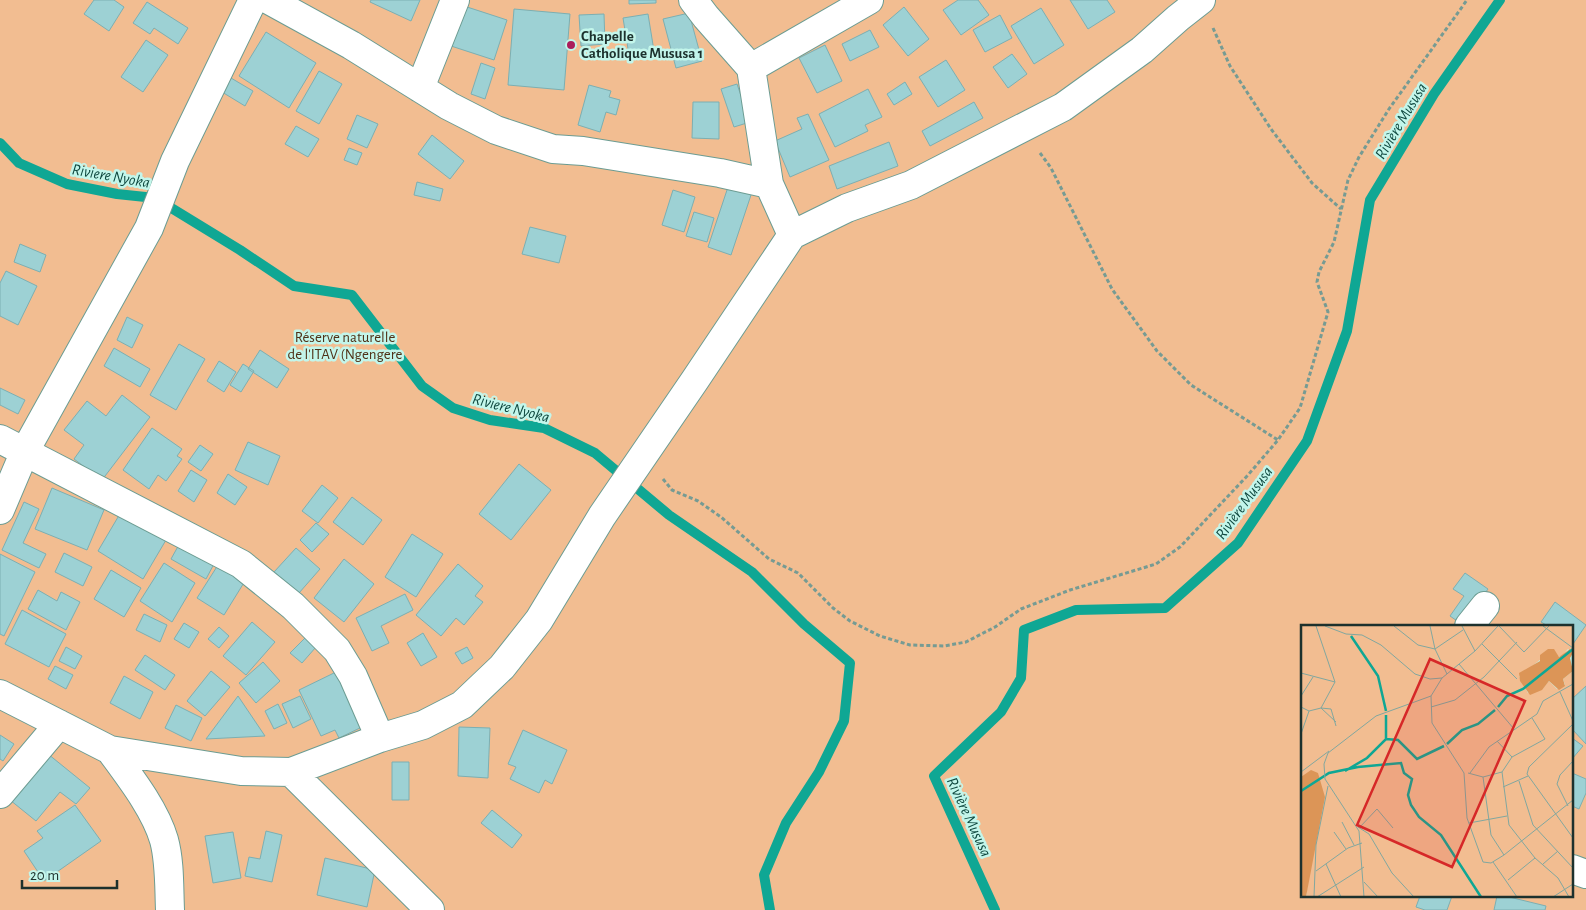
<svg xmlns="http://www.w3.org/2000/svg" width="1586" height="910" font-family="'Alegreya Sans',sans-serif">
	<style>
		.green { fill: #f2bd91; fill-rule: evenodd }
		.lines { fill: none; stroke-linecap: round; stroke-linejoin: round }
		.stream { stroke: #0fa794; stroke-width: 10 }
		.building { fill: #9dd1d4; stroke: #7cafb2 }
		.minor-casing { stroke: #6c9c92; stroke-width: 30 }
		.path { stroke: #769b93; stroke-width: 3; stroke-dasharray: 4 2.5; stroke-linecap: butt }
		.minor { stroke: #fff; stroke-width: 28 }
		.poi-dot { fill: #ab1d5b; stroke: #c3f6eb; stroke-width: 2 }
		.labels { text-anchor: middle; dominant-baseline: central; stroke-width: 5; stroke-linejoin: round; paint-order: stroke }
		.poi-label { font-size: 15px; font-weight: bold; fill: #1d312d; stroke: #c3f6eb; text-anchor: start }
		.park-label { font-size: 15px; fill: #4f3117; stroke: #c3f6eb }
		.water-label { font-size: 16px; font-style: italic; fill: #0f483f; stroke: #c3f6eb }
		.inset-river { fill: none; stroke: #0fa794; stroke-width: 2.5 }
		.inset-road { fill: none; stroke: #81a79f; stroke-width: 1 }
		.view { fill: #d62828; fill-opacity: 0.15; stroke: #d62828; stroke-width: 2.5 }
		.inset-edge { fill: none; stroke: #1d312d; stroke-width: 2.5 }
	</style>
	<rect width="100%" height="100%" fill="#c3f6eb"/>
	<path class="green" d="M0 0H1586V910H0ZM1302 626H1572V896H1302Z"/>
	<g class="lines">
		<path class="stream" d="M0 143 19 163 67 184 117 194 155 198 240 250 294 286 352 295 422 386 453 408 490 420 544 428 595 453 669 515 752 572 804 624 850 663 844 721 819 772 786 823 764 875 770 910
			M995 910 934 776 1001 712 1021 678 1024 630 1076 610 1165 608 1238 543 1307 441 1347 331 1370 200 1434 94 1500 0"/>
	</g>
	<path class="building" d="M94 0H114L124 7 109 31 84 14Z
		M371 0H420L411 21 370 2Z
		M629 0H656V3L629 4Z
		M958 0H978L989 15 961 35 943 10Z
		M1070 0H1107L1115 12 1088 29Z
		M147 2 188 28 178 44 154 28 150 34 133 23Z
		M461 5 507 20 494 60 448 45Z
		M904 7 929 39 908 56 883 25Z
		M1041 8 1064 45 1034 64 1011 26Z
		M514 9 570 14 564 90 508 85Z
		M689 13 702 61 676 68 663 19Z
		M604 14 605 44 581 46 579 15Z
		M648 14 654 51 629 55 623 18Z
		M1000 15 1012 38 985 52 973 30Z
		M870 30 879 47 850 61 842 44Z
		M266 32 316 63 289 108 239 76Z
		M146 40 168 55 143 92 121 77Z
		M825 45 842 81 817 93 799 58Z
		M1012 54 1027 74 1008 88 993 67Z
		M946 60 965 90 938 107 919 77Z
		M481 63 495 68 485 99 471 94Z
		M319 71 342 84 319 124 296 111Z
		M231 78 253 91 245 106 222 92Z
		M905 82 912 94 894 105 887 94Z
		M737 84 750 122 734 127 721 89Z
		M589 85 611 91 609 97 620 100 616 115 606 112 600 132 578 125Z
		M868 89 882 117 865 125 868 131 835 147 819 114Z
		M693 102H719V139L692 138Z
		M974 102 983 118 930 146 922 131Z
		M808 114 829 160 790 177 775 141 802 129 797 118Z
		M357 115 378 124 367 148 347 139Z
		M296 126 319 139 308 157 285 144Z
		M432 135 464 161 450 179 418 154Z
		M889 142 898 166 837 189 829 166Z
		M349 148 362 153 357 165 344 160Z
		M417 182 443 189 440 201 414 195Z
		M729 184 752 192 731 255 708 247Z
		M673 190 695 197 684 232 662 225Z
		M694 212 714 218 707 242 686 236Z
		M530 227 566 236 559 263 522 254Z
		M20 244 46 255 40 272 14 262Z
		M6 271 37 286 18 325 0 316V283Z
		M127 317 143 325 132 348 117 340Z
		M179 344 205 359 176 410 150 395Z
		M114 348 150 369 140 387 104 366Z
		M260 350 289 369 277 388 248 369Z
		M219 361 236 372 224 392 207 381Z
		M243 364 254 371 241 392 230 385Z
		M0 388 25 400 18 414 0 405Z
		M122 395 150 417 102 480 74 459 84 445 64 430 87 401 106 416Z
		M152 428 182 449 177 456 182 459 166 481 158 475 149 489 123 470Z
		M248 442 280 456 268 485 235 470Z
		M200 445 213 454 201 471 188 462Z
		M519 464 551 490 511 540 479 514Z
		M191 470 207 480 194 502 178 491Z
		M228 474 247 487 235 505 217 493Z
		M322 485 338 498 318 523 302 511Z
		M52 488 104 510 87 550 35 529Z
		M352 497 382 520 363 545 333 522Z
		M24 502 39 509 23 543 46 554 39 568 2 550Z
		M121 512 166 540 143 579 98 551Z
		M316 523 329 534 312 552 300 540Z
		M412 534 443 554 416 597 385 577Z
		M181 541 215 562 206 579 171 559Z
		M296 548 320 569 299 593 274 572Z
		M64 553 92 567 83 586 55 572Z
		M0 554 35 572 4 636 0 634Z
		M344 559 374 584 344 622 314 598Z
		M164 563 195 583 172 622 140 601Z
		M458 564 483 586 475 596 483 602 464 625 456 618 441 636 416 615Z
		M218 565 245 581 224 615 197 598Z
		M111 570 141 588 124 617 94 599Z
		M1465 573 1488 589 1463 625 1450 616 1464 596 1453 589Z
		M38 590 57 601 61 592 80 602 66 630 28 609Z
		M405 594 413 610 381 626 389 643 372 651 356 618Z
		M1555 602 1586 625 1573 644 1572 626H1548L1541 622Z
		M22 610 66 634 49 667 5 644Z
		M144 614 167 625 160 642 136 630Z
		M252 622 275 642 246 675 223 656Z
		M184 623 199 632 189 648 174 639Z
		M219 627 229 636 219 648 208 639Z
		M423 633 437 657 421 666 407 643Z
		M306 637 316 647 302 663 290 653Z
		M66 647 82 656 75 669 59 661Z
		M467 647 473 658 462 664 455 653Z
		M145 655 175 675 165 690 135 670Z
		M263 662 280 681 256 703 239 683Z
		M55 666 73 675 66 689 48 679Z
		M211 671 230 687 205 716 187 701Z
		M336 672 362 727 339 738 335 730 321 736 299 690Z
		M124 676 153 692 140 719 110 703Z
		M1586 686V744L1572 729V699Z
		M238 696 265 736 206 739Z
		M300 696 311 719 293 728 282 704Z
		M278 704 287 723 274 729 265 711Z
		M176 705 202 718 191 741 165 728Z
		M459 727 490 728 488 778 458 776Z
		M523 730 567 750 552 784 545 780 539 793 510 779 516 767 508 764Z
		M0 735 14 744 3 761 0 759Z
		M1572 738 1583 746 1572 759Z
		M48 754 90 788 76 804 60 792 36 821 10 800Z
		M392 762H409V800H392Z
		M1572 773 1586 779V793L1579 809 1572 806Z
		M75 805 101 841 44 881 24 851 43 838 37 831Z
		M492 810 522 835 512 848 481 823Z
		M266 831 282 835 272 882 245 876 249 857 260 859Z
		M233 832 241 878 213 883 205 836Z
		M325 858 375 870 367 907 317 895Z
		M1420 896H1452L1447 910H1425L1416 907Z
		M1497 896H1505L1546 906 1545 910H1494Z"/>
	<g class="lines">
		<g class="minor-casing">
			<path id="minor" d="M269 0 351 45 449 106 496 130 553 149 583 151 720 173 769 184
				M693 0 706 17 751 68 769 184 792 235
				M751 68 869 0
				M420 88 455 0
				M0 439 241 564 293 606 337 650 353 676 380 738
				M0 510 25 451 149 228 175 161 253 0
				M1469 626 1485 606
				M0 694 110 750 241 771 291 772 430 910
				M110 750C129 776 155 809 164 840 170 862 169 887 170 910
				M291 772 380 738 423 725 462 705 502 667 539 620 602 516 695 380 792 235 847 208 911 185 1063 107 1142 50 1178 18 1201 0
				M0 794 59 724
				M1572 869 1586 874"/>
		</g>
		<path class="path" d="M1213 28 1230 66 1271 129 1312 183 1341 209
			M1040 153 1051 168 1112 289 1157 351 1191 385 1278 440
			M663 479 672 490 698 501 721 517 769 559 798 573 833 608 850 621 880 636 910 645 944 646 966 642 995 627 1021 609 1070 590 1156 564 1180 547 1248 475 1278 440 1300 408 1328 312 1317 282 1319 272 1334 242 1348 180 1359 157 1389 109 1467 0"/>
		<use href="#minor" class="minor"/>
	</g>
	<circle class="poi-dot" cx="571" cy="45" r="5"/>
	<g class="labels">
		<g class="poi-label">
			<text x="581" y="36">Chapelle<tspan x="581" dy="17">Catholique Mususa 1</tspan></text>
		</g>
		<g class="park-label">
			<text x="345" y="337">Réserve naturelle<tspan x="345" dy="17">de l'ITAV (Ngengere</tspan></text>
		</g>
		<g class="water-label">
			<text transform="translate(1401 121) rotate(-59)">Rivière Mususa</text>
			<text transform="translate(111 176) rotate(10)">Riviere Nyoka</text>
			<text transform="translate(511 408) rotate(14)">Riviere Nyoka</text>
			<text transform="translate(1244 503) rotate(-54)">Rivière Mususa</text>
			<text transform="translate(969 817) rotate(65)">Rivière Mususa</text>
		</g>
	</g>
	<g transform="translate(1301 625)">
		<rect width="272" height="272" fill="#c3f6eb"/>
		<path d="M0 1H272V28L267 24 261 31 239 35 218 51 227 68 241 64 248 56 256 64 264 60 262 54 272 46V272H5L11 230 0 152Z" fill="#f2bd91"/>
		<path d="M247 24H253L258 32 269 24 272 28 269 33 272 46 262 54 264 61 258 65 248 56 241 65 229 70 219 56 218 48 239 36V30ZM10 145 17 148 24 172 5 272H0V152Z" fill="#dc9557"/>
		<path class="inset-river" d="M50 11 77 51 85 86M197 82 206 71 222 64 272 24M85 90V114M146 119 161 105 177 99 194 85M57 142 100 138 103 148 111 154 107 170 110 180 118 192 140 210 180 272M44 146 66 133 85 114 97 115 116 134 143 121M0 166 28 148 57 142"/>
		<path class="inset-road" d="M15 1 34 57 20 83 30 84 35 101M24 1 45 9 61 10 80 20 114 49 129 54 141 53M93 1 117 20 134 24 162 5M129 1 134 24 146 49M161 1 174 26M198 1 223 27 248 1M242 1 272 23M181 19 216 54M158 39 213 104M0 48 34 57M259 67 272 96M0 71 12 52M130 71 131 98 163 148 166 193 182 237 190 238 203 230 272 175M0 82 8 86 20 83 35 97M130 82 154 75 183 52 216 17M231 93 244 114 211 132 201 147 208 200 234 233 257 253 268 272M272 99 228 142 226 149 272 213M0 109 8 86M196 116 211 132M0 147 28 126M167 148 182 152 201 147M169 148 188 122 236 89 242 76 272 59M182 152 190 210 203 230M218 156 232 200 272 243M202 162 227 151M267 181 256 159 259 150 272 136M41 197 53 220M168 198 206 191M57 202 68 209 91 248 113 272M58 203 76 184 92 203M33 207 45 224M192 237 216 272M25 239 40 272M242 239 257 226M15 246 47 223 61 218M207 255 234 233M63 257 77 272M13 272 15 220 27 161M16 272 63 242M63 272 58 206 24 154 23 139 27 128 75 91 130 71 141 53 174 26 197 1M252 272 272 259"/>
		<path class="view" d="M129 34 224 76 151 242 56 200Z"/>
		<rect width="272" height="272" class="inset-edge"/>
	</g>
	<path d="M22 880v8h95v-8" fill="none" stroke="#1d312d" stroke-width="2.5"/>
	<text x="30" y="880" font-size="15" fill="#1d312d" stroke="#c3f6eb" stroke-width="4" paint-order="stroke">20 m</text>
</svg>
